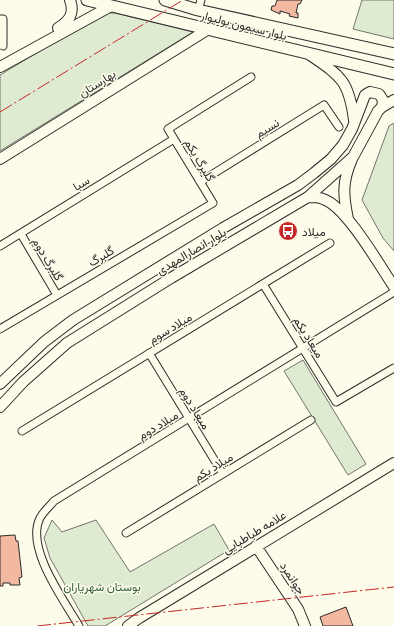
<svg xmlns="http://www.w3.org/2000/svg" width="394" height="626" font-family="Manrope,Vazirmatn,sans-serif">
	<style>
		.green { fill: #deebd1; stroke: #74746e }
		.building { fill: #f2b8a0; stroke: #2b2b2b }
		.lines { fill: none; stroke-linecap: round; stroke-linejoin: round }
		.street-casing { stroke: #2b2b2b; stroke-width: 9 }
		.secondary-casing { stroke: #2b2b2b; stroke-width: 12 }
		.primary-casing { stroke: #2b2b2b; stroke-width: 13 }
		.street { stroke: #fdfbea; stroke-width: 7 }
		.secondary { stroke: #fdfbea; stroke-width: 10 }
		.primary { stroke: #fdfbea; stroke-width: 11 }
		.power { stroke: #c62828; stroke-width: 1; stroke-dasharray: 14 3 2 3; stroke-linecap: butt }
		.labels { text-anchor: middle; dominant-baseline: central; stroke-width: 3; stroke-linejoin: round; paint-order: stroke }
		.street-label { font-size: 12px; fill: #2b2b2b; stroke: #fdfbea }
		.poi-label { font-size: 12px; fill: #2b2b2b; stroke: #fdfbea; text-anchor: start }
		.park-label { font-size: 12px; fill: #34623c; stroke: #fdfbea }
	</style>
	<rect width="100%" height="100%" fill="#fdfbea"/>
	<path class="green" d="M362 0H394V39L353 29Z
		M108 13H115L193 32 0 151V75L101 14Z
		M394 123V251L383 238 362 200 389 126Z
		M303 360 366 464 348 475 284 371Z
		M52 520 62 532 96 520 130 572 214 524 229 550 105 626H88L50 558 44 538Z"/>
	<path class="building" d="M277 0H302L300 4H298L296 13H298V18L289 16 290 14 280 11V14L271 10 272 6H275Z
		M15 535 16 541H18L22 577 19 578 20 585H10V583H3V586H0V536Z
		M346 607 353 626H323L320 617Z"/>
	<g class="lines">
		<g class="street-casing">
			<path id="street" d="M198 10 201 0
				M0 19H3V46
				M200 182 324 105 339 127
				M21 234 57 295
				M0 246 174 139
				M263 284 336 402 394 368
				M0 329 213 203 168 129 251 77
				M149 353 223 474
				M22 431 330 243
				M126 533 311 420
				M79 626C64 600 25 548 40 518 43 512 50 506 54 501L394 292"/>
		</g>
		<g class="secondary-casing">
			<path id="secondary" d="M58 28C69 21 75 14 70 0
				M310 55C341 76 349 81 354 120
				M0 67 111 6
				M0 159 207 30
				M308 197C313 197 319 197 323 199 346 206 380 266 394 287
				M348 219C343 195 342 182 352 159
				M0 384 44 342 73 320 223 228 298 185 314 173 331 159 343 145 352 129 365 95 370 92 379 94 383 100 382 107
				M0 407 23 382 67 343 171 278 308 197 353 157 378 111 382 107 394 100
				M256 546 298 609 305 626
				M128 626 139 618 394 463"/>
		</g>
		<g class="primary-casing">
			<path id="primary" d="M87 0 394 74
				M165 0 198 10 394 54"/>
		</g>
		<use href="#street" class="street"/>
		<use href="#secondary" class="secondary"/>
		<use href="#primary" class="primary"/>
		<path class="power" d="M0 112 183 0
			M37 626 394 587"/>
	</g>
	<defs>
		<g id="bus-disc" transform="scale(1)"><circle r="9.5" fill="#c62828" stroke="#fdfbea"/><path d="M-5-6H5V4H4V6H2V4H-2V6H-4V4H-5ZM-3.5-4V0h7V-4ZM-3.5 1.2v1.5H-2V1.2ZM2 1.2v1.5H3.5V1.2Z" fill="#fff"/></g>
	</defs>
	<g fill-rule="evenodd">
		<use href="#bus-disc" x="288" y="231"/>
	</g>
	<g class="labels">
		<g class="street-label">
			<text transform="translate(244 25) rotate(14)">بلوار سیمون بولیوار</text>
			<text transform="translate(97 83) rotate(-32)">بهارستان</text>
			<text transform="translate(267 128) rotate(-32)">نسیم</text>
			<text transform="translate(200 160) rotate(59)">گلبرگ یکم</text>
			<text transform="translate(81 183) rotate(-32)">سبا</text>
			<text transform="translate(191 251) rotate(-31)">بلوار انصارالمهدی</text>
			<text transform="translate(101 256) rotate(-31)">گلبرگ</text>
			<text transform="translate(48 259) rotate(59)">گلبرگ دوم</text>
			<text transform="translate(170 328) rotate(-31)">میلاد سوم</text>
			<text transform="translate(309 337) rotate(58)">میعاد یکم</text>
			<text transform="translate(195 408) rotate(58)">میعاد دوم</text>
			<text transform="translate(158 425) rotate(-31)">میلاد دوم</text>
			<text transform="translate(213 467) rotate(-32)">میلاد یکم</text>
			<text transform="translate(254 532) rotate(-31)">علامه طباطبایی</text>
			<text transform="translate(293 578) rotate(57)">جوانمرد</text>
		</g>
		<g class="poi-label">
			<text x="302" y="231">میلاد</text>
		</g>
		<g class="park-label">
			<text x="102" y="586">بوستان شهریاران</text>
		</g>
	</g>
</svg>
